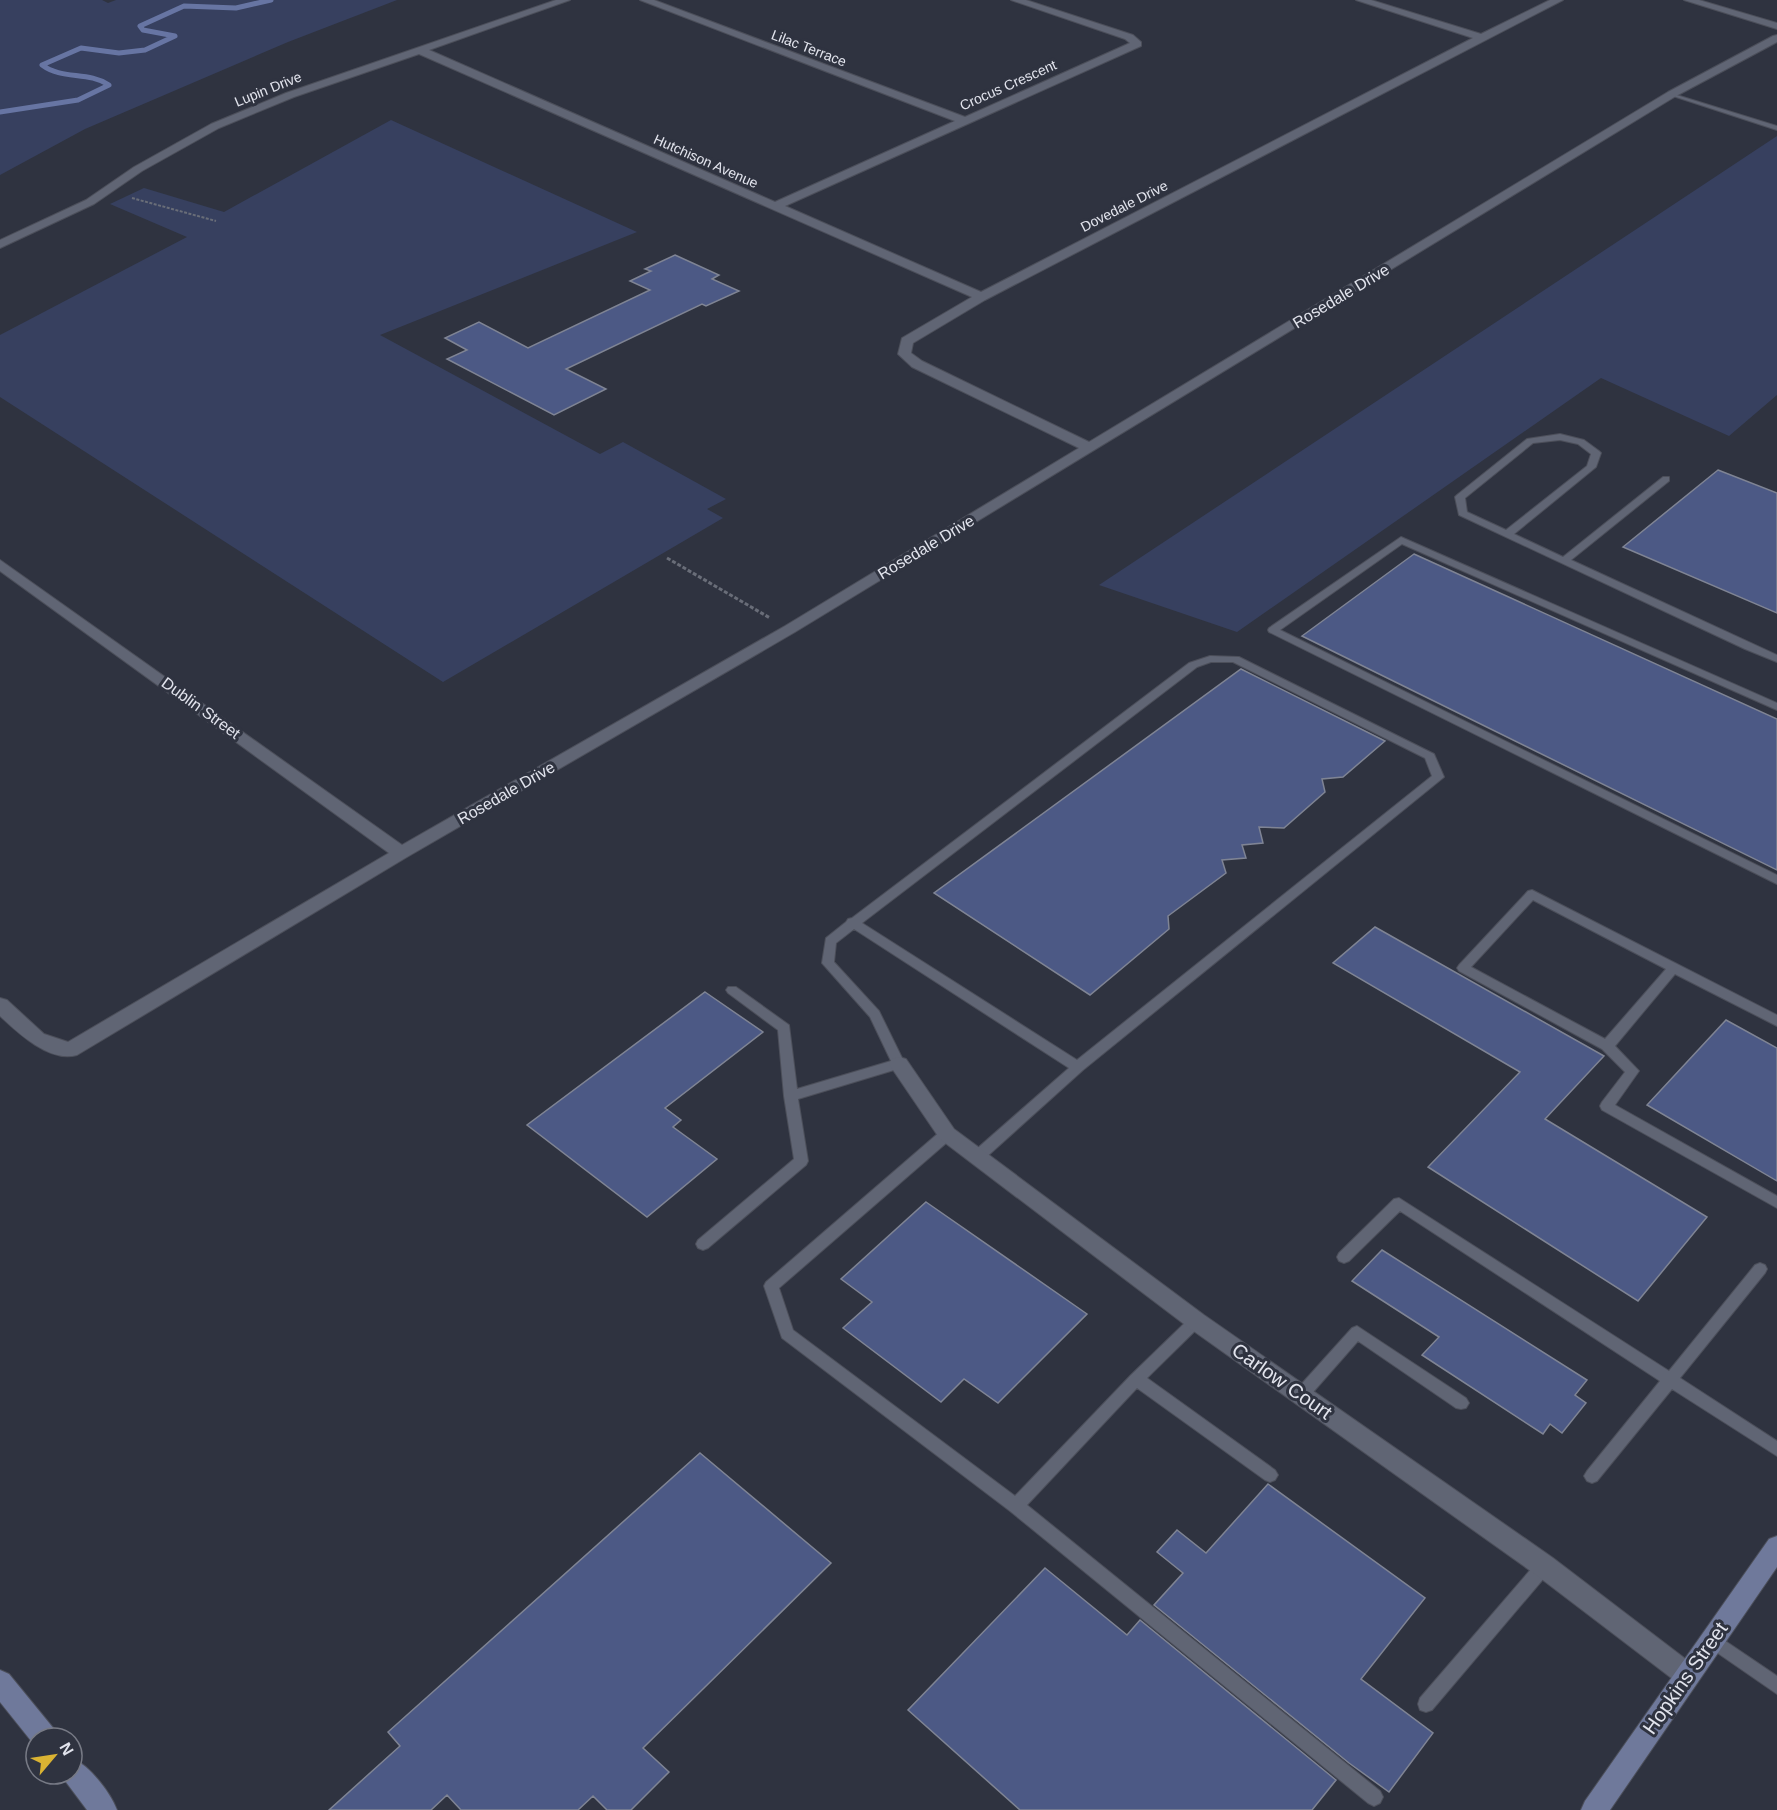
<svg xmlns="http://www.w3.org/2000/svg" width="1777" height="1810" font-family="Arial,sans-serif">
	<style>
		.green { fill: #37405f }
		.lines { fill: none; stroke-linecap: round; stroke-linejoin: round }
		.stream { stroke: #6775a3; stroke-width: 5 }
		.building { fill: #4c5985; stroke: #7f8494; stroke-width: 1.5 }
		.lane-casing { stroke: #4c4f5a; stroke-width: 2 }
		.street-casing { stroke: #4c4f5a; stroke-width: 2 }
		.secondary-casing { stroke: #4c4f5a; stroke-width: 2 }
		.path-far1 { stroke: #696d78; stroke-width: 2; stroke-dasharray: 3 1.5; stroke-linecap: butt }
		.path { stroke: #696d78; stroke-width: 3; stroke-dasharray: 4 2; stroke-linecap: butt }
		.lane { fill: #606574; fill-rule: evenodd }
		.street { fill: #606574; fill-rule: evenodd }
		.secondary { fill: #6f799b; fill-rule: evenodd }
		.labels { text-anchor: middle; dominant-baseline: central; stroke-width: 6; stroke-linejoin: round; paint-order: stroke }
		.far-street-label { font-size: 14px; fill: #e2e4ed; stroke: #2f3340 }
		.street-label { font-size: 16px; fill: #e2e4ed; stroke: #2f3340 }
		.near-street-label { font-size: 20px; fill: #e2e4ed; stroke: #2f3340 }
	</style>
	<rect width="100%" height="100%" fill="#2f3340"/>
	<path class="green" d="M0 0H102L108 3 116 0H397L288 42 85 129 0 175Z
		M391 120 637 232 380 335 600 454 623 442 726 499 707 509 723 518 443 682 0 397V335L187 237 110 204 144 188 224 212Z
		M1777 136V395L1729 436 1601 378 1237 632 1099 585Z"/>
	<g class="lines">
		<path class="stream" d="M0 112 78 100 109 85C88 71 62 80 42 65L81 48 119 53 145 50 175 36 143 30 140 26 184 6 236 8 271 0"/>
	</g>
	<path class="building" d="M675 255 719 275 712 279 739 291 706 306 702 304 566 369 606 389 554 415 447 359 467 350 445 338 479 322 528 348 650 290 630 281 651 271 645 269Z
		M1718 470 1777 493V613L1623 547Z
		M1414 554 1777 719V870L1302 636Z
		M1241 669 1385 741 1343 777 1322 779 1325 792 1284 828 1259 827 1263 843 1242 845 1246 858 1222 860 1226 873 1168 916 1169 929 1090 995 934 893Z
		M1375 927 1604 1056 1545 1119 1707 1217 1638 1301 1428 1167 1520 1072 1333 963Z
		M705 992 763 1032 665 1108 681 1120 673 1127 717 1159 647 1217 527 1125Z
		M1726 1020 1777 1048V1181L1647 1105Z
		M926 1202 1087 1314 998 1403 964 1379 941 1402 843 1328 872 1302 841 1279Z
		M1382 1250 1587 1380 1575 1395 1586 1403 1562 1433 1550 1424 1543 1434 1422 1355 1439 1337 1352 1281Z
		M700 1453 831 1563 643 1748 669 1772 631 1810H607L593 1796 578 1810H461L447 1795 431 1810H329L400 1746 388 1732Z
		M1268 1484 1425 1598 1361 1679 1433 1733 1389 1792 1349 1763 1154 1605 1183 1573 1157 1552 1177 1530 1206 1553Z
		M1045 1568 1127 1635 1140 1620 1336 1780 1312 1810H1020L908 1710Z"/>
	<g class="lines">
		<g class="lane-casing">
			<path id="lane" d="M1670 93 1777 126V130L1670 95Z
				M1560 434 1584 440 1599 451 1601 453 1596 467 1514 534 1563 557 1663 477H1669V481L1571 560 1777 655V662L1745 649 1459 515 1455 497 1457 495 1527 439ZM1560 440 1578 444 1591 454 1587 466 1506 530 1467 512 1465 498 1533 443Z
				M1401 537 1777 703V710L1402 544 1280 630 1777 875V884L1269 632 1268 630 1269 628Z
				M1210 656 1239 657 1434 754 1444 777 1083 1070 982 1161 977 1162 972 1161 970 1157 972 1153 1069 1068 854 929 836 943 834 962 879 1011 905 1064 904 1067 798 1099 808 1161 806 1165 708 1248 703 1250 698 1248 696 1244 698 1240 794 1159 784 1096 778 1030 728 993 726 990 728 987H736L789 1025 797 1089 891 1061 870 1017 822 963 826 938 846 922 848 919 852 918 1189 663ZM1211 662H1233L1425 758 1432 776 1077 1060 862 923 1197 667Z
				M1532 890 1777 1015V1026L1675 974 1615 1046 1639 1071 1615 1105 1777 1196V1208L1602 1110 1600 1106 1602 1102 1625 1072 1602 1049 1459 971 1457 968 1459 965 1528 891ZM1533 900 1666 969 1605 1039 1471 967Z
				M947 1129 952 1130 954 1134 952 1138 779 1288 793 1330 1015 1496 1131 1375 1191 1317 1196 1315 1201 1317 1203 1321 1201 1325 1147 1378 1275 1470 1278 1475 1275 1480 1270 1482 1265 1480 1137 1388 1027 1505 1380 1791 1383 1797 1380 1803 1374 1806 1368 1803 1010 1511 782 1338 764 1286 766 1282 942 1130Z
				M1399 1198 1669 1371 1755 1265 1760 1263 1765 1265 1767 1269 1765 1273 1680 1378 1777 1441V1456L1672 1389 1597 1481 1592 1483 1587 1481 1584 1476 1587 1471 1660 1381 1400 1211 1349 1261 1344 1263 1339 1261 1337 1257 1339 1253 1394 1199Z
				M1357 1326 1466 1398 1469 1403 1466 1408 1461 1409 1456 1408 1358 1341 1307 1399 1302 1400 1297 1399 1295 1394 1297 1389 1352 1328Z
				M1544 1559 1550 1561 1552 1566 1550 1571 1432 1710 1426 1712 1420 1710 1418 1704 1420 1698 1538 1561Z
				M1712 1632 1777 1676V1694L1706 1645 1704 1640 1706 1635Z"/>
		</g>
		<g class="street-casing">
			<path id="street" d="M556 0H570L429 50 775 202 955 121 640 0H654L965 117 1130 43 1125 39 1011 0H1026L1133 35 1141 42V46L785 206 981 292 1473 38 1356 0H1371L1481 34 1550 0H1563L985 300 913 343 911 353 922 361 1089 442 1668 92 1773 36 1777 35V42L1676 96 795 632 407 857 77 1055C50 1063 18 1033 0 1016V998L7 1000 44 1034 68 1042 389 853 0 571V560L402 845 785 626 1079 448 912 367 898 354 902 338 972 297 419 54 294 97 219 128 142 171 94 204 0 248V240L86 200 134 167 211 124 286 93Z
				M1684 0H1699L1777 23V29Z
				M899 1057 906 1059 954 1129 1204 1315 1553 1558 1696 1667 1700 1675 1696 1683 1687 1687 1678 1683 1535 1574 1188 1327 940 1139 889 1064 892 1059Z"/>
		</g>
		<g class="secondary-casing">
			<path id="secondary" d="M1777 1536V1567L1610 1810H1581L1585 1801 1769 1539Z
				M0 1670 9 1674 54 1729 58 1738H36V1747L0 1702Z
				M72 1758C90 1766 110 1792 117 1810H87L60 1774H72Z"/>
		</g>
		<path class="path-far1" d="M132 198 216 221"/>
		<path class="path" d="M667 558 770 618"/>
		<use href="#lane" class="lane"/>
		<use href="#street" class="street"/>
		<use href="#secondary" class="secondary"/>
	</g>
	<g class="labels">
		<g class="far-street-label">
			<text transform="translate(809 48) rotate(21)">Lilac Terrace</text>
			<text transform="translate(1008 85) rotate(-24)">Crocus Crescent</text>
			<text transform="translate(268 89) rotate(-22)">Lupin Drive</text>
			<text transform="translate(706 161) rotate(24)">Hutchison Avenue</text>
			<text transform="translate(1124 206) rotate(-27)">Dovedale Drive</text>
		</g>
		<g class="street-label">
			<text transform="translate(1341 296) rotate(-31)">Rosedale Drive</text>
			<text transform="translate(926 547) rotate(-31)">Rosedale Drive</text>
			<text transform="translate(201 708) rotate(36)">Dublin Street</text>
			<text transform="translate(506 793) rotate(-30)">Rosedale Drive</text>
		</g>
		<g class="near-street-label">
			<text transform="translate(1282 1381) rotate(35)">Carlow Court</text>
			<text transform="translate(1685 1678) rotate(-55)">Hopkins Street</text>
		</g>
	</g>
	<g transform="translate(54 1756) rotate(61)"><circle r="28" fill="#2f3340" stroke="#777a85" stroke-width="1.5"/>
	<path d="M0-4.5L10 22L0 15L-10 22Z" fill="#dab333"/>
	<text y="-9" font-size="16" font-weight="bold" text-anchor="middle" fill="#e2e4ed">N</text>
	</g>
</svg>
